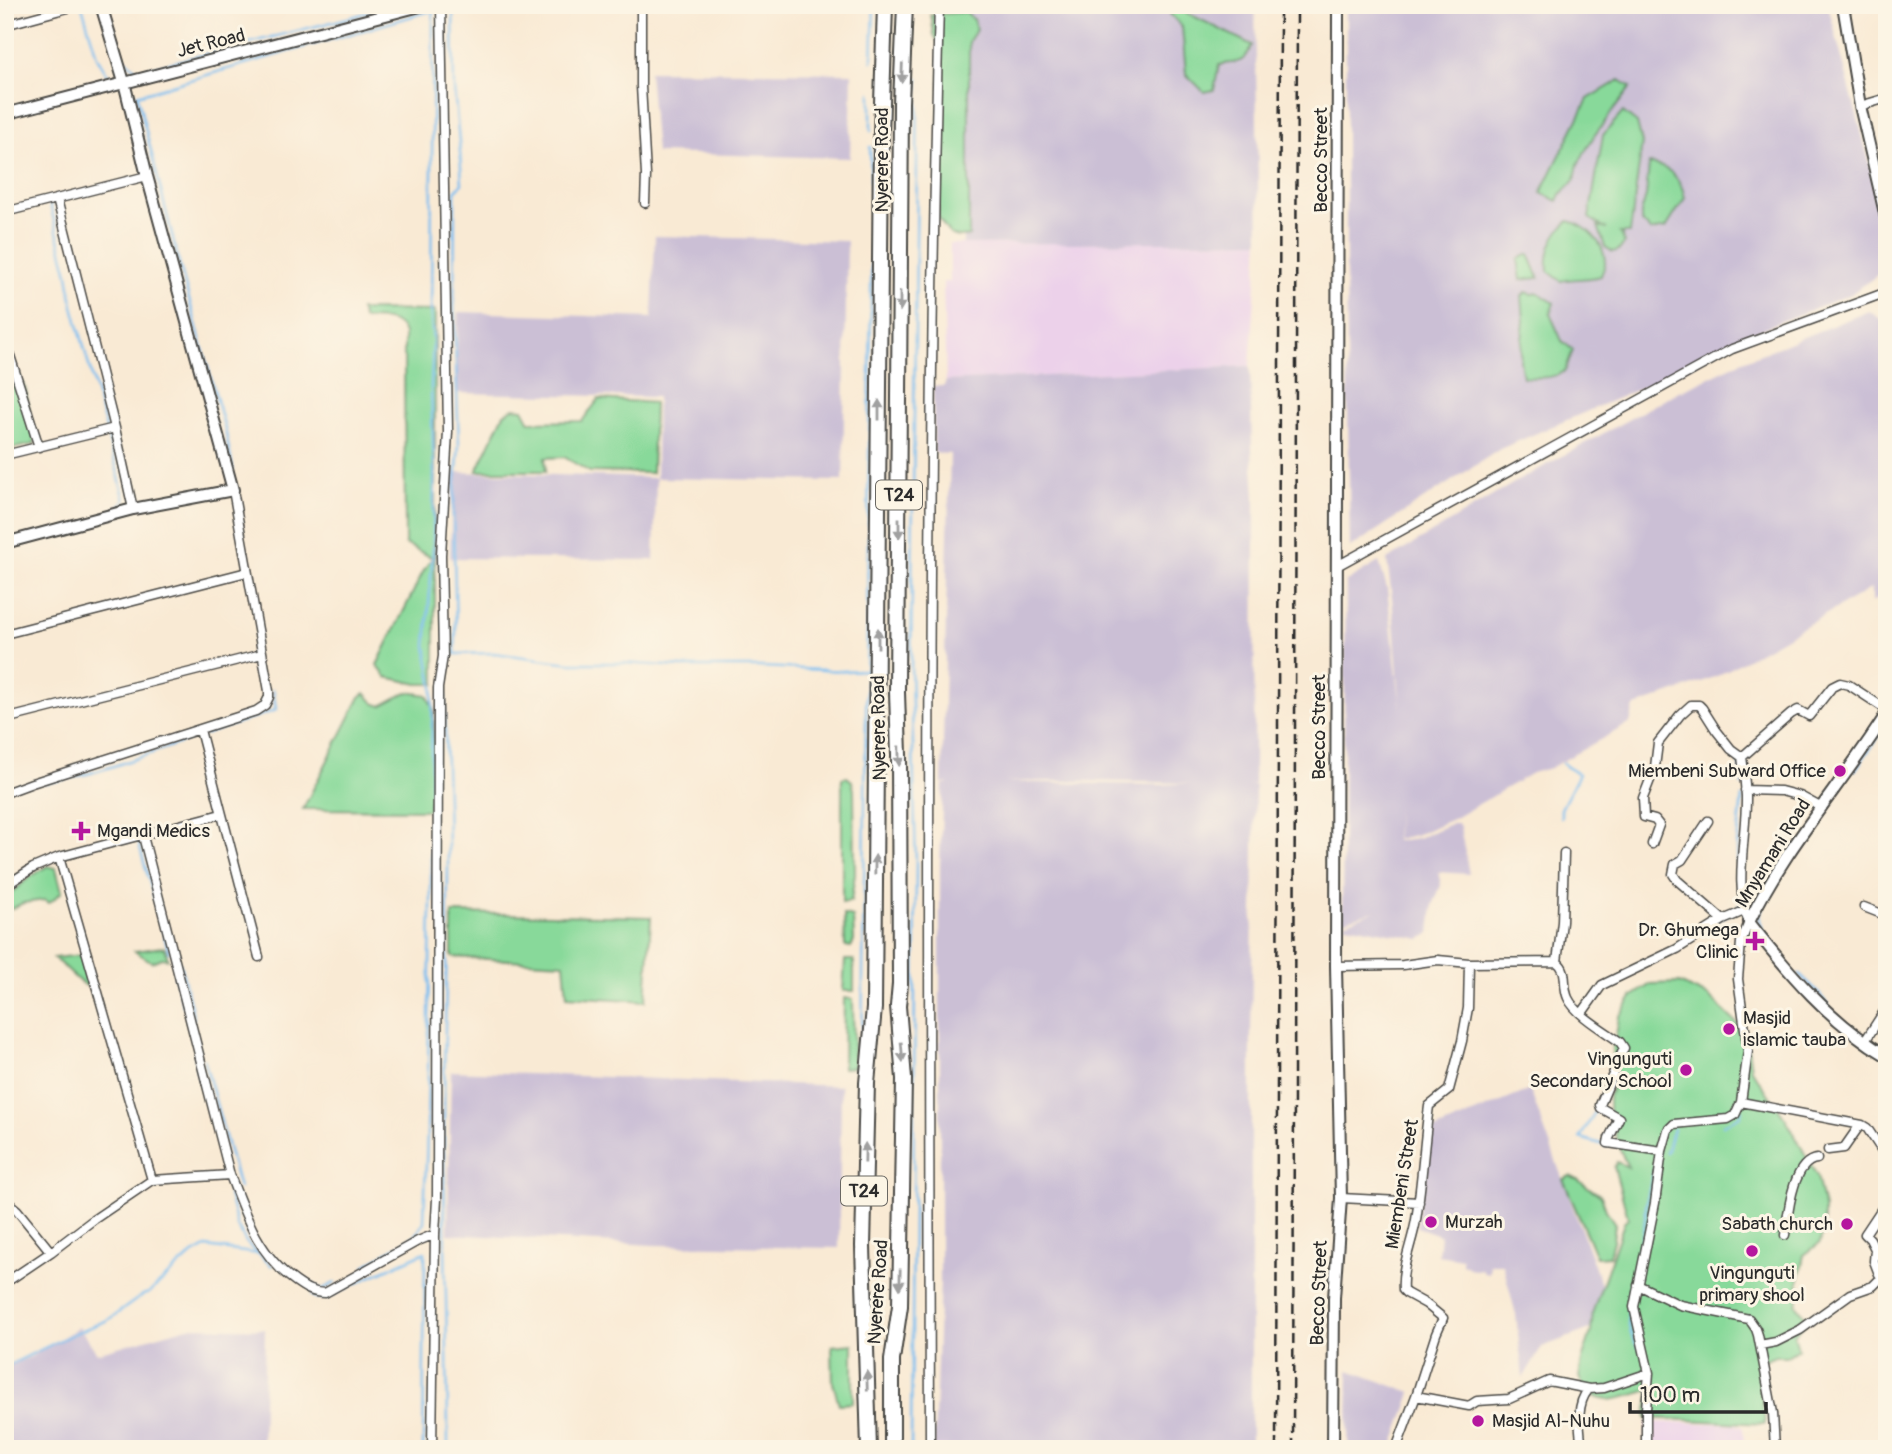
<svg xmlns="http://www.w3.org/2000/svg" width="1892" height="1454" font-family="Pangolin,sans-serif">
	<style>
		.built { fill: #ecd1ea }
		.industrial { fill: #cbbfd5; fill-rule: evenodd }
		.green { fill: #88d99a; stroke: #5a8262; stroke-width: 2 }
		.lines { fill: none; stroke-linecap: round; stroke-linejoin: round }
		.stream { stroke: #7abdf0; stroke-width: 2.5 }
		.street-casing { stroke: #4a4844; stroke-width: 11 }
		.secondary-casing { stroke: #4a4844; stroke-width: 14 }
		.highway-casing { stroke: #4a4844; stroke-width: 18 }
		.street { stroke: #fff; stroke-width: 8 }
		.secondary { stroke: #fff; stroke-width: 10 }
		.highway { stroke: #fff; stroke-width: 14 }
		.rail { stroke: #2b2b2b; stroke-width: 2.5; stroke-dasharray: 10 5; stroke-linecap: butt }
		.oneway { fill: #a0a0a0 }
		.poi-dot { fill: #b5179e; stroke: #fcf5e5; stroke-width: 2.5 }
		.labels { text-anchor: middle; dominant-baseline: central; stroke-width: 6; stroke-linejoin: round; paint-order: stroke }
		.shield { fill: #fcf5e5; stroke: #6a6863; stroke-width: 2 }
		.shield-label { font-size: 18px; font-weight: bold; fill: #2b2b2b }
		.street-label { font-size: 19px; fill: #2b2b2b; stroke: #fcf5e5 }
		.poi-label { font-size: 19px; fill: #2b2b2b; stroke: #fcf5e5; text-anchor: end }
	</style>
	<rect width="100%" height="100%" fill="#fcf5e5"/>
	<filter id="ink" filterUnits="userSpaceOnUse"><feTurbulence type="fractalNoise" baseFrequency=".0143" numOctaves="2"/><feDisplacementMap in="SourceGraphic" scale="14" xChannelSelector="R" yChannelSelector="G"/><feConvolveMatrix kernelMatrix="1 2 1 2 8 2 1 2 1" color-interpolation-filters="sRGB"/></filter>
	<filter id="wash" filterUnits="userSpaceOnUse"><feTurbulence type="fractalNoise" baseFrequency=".00686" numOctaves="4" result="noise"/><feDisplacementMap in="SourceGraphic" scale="28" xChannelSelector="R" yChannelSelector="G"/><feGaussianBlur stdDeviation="1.57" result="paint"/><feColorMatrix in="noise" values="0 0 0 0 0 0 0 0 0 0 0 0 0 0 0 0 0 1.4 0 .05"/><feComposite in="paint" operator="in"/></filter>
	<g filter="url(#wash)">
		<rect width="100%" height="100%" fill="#f9ead4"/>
		<path class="built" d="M1259 241 1250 366 946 381 943 282H950V244Z
			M1646 1422 1735 1424 1743 1427 1744 1449H1645Z
			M934 1446 1251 1448 934 1449Z"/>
		<path class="industrial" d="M955 5H1255L1259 241 963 244Z
			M1346 5H1828L1887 230V268L1851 294 1736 339 1692 366 1500 449 1350 548 1346 271Z
			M649 71 852 73 850 158 656 153Z
			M655 236 847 241 843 481 656 478 654 560 450 558 453 472 656 478 657 397 456 393 458 312 652 318Z
			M1869 311 1887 323V593L1872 602V588L1717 676 1634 707 1630 723 1550 768 1532 773 1453 819 1415 835 1396 839 1397 807 1395 841 1418 838 1453 823H1458L1460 827 1469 874 1438 872 1441 885 1433 905 1430 933 1421 939 1342 924 1377 910 1342 921 1346 582 1379 562 1387 588 1401 711 1392 598 1387 560 1514 483 1678 392 1743 361Z
			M1250 366 1252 451 1255 497 1254 784H1247L1255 785 1251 1033V1448L934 1446 940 1281V864L943 784 950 783H942L950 454 934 453 933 386H944L946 381ZM1026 781H1083L1191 783 1161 785 1004 782Z
			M451 1071 841 1086 839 1248 653 1245 448 1234Z
			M1530 1090 1614 1320 1542 1347 1523 1378 1516 1315 1503 1264H1490L1489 1273H1483V1269L1474 1270 1462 1264V1259L1438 1255 1440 1235 1417 1227 1427 1133Z
			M79 1327 97 1353 188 1327 265 1329 262 1449H5V1366L31 1357Z
			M1349 1370 1412 1393 1392 1449H1348Z"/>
		<path class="green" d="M1173 6 1252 45C1243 66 1238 61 1219 65L1214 90 1204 92 1186 74 1182 27 1170 14Z
			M966 12 973 19 977 29 969 41V236C949 240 948 232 938 217L941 48 934 35 931 15Z
			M1620 80 1631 87 1594 136 1578 164 1575 180 1561 194 1558 201 1541 193 1588 99Z
			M1623 112 1637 123 1642 143 1630 233H1620L1622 235 1624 244 1619 250 1613 252 1605 247 1598 226 1607 229 1589 218 1603 135Z
			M1649 164C1670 166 1681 178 1685 198L1666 228 1651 231 1641 221V213L1646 196Z
			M1569 221C1588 226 1606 244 1605 265 1605 266 1601 275 1601 276 1587 280 1575 278 1561 281L1548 271C1546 252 1553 233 1569 221Z
			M1529 254 1539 278 1521 280 1518 259Z
			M1526 292 1532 294 1539 293 1554 303 1550 314 1555 325 1562 341 1573 350 1565 371C1553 379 1537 378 1523 377L1520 361 1524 321 1522 296Z
			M360 310 435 311V684H418L386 677 377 665 422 574 429 562 433 558 405 544 404 334C398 316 379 320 363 319Z
			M5 350 26 390 35 444 5 450Z
			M599 399 654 403 652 473 590 472 564 457 545 458 546 471H477L504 414 513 408 523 409 530 422 582 421Z
			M407 692 427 695 434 710 435 772 428 810 303 809 360 697 365 693 374 703 381 706Z
			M847 777 852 781 854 790 855 874 851 901 842 903V778Z
			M48 866 56 868 62 892 49 903 45 900 23 903 5 912V898L30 877Z
			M452 913 651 917 646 1001 567 996 564 963 452 957Z
			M844 915 853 917 854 941 851 947 845 946Z
			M162 947 165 948 168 959 162 958 152 962 135 951Z
			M82 955 89 987 81 983 54 958Z
			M845 960H854V991H843Z
			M1679 983 1708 996 1746 1032 1751 1069 1786 1119 1817 1176 1824 1208V1226L1820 1243 1804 1255 1798 1284 1802 1289 1796 1304 1808 1321 1794 1335 1798 1349 1787 1356H1776L1758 1362 1765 1424 1646 1418 1650 1390C1630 1395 1602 1409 1587 1390L1586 1392 1579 1377 1582 1360 1591 1332 1593 1311 1624 1223 1628 1218 1614 1167 1617 1162 1628 1167 1619 1148 1609 1110V1095L1614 1083 1612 1047 1616 1036 1619 1017 1633 996 1651 984Z
			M844 998 853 999 854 1067 843 1068Z
			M1570 1176 1578 1180 1601 1196 1606 1210 1615 1224 1613 1241 1609 1256 1596 1257 1563 1179Z
			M853 1344V1403L839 1404 833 1383 832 1346Z"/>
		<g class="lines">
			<path class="stream" d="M453 5 454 89 460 152 462 184 455 191 454 311 459 445 453 513 456 630 455 654 494 653 570 663H624L682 667H761L845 671 866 670
				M82 6 97 57 111 81
				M120 55 138 71 352 17 390 5
				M872 61 874 5
				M58 95 95 83
				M871 131V93
				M870 147 871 192
				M49 201 68 274 73 306 125 500 116 510
				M233 470 225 429 179 263 137 95 434 10
				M445 686C444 742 448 799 448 855 448 940 444 1025 444 1110 443 1223 448 1336 448 1449
				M205 734 276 710 273 690
				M1739 760 1742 785
				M1855 770 1887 724
				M44 783C97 775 148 754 199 736
				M1561 817V809L1579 774 1567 767 1562 763
				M137 837 169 952
				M1738 865 1737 846 1742 798
				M1768 897 1783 872
				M1762 908 1759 916 1763 932
				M1707 925C1713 921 1736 911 1738 908 1740 906 1740 904 1740 903
				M1509 959 1537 958
				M180 964 194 1019
				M1799 974 1814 988 1828 1005
				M175 975 183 1006
				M195 1053 197 1071 205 1094
				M862 1057 872 211
				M204 1059 239 1188
				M1745 1095 1753 1099 1779 1105
				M1599 1105 1580 1138 1608 1146
				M1723 1125 1740 1116 1742 1109
				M1666 1153 1673 1129
				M228 1190 237 1226 246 1242 272 1266
				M278 1261 321 1290 335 1283
				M365 1266 416 1235 424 1222 427 1134 431 902V757L433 687 426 646 433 550 434 474 431 387 433 340 431 318 433 10
				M312 1295 317 1298H327L352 1285 425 1252 423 1449
				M1640 1349C1615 1324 1636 1263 1643 1233 1646 1221 1645 1207 1648 1195 1651 1181 1656 1167 1658 1152
				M5 1367 73 1334 108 1320 143 1295 149 1293 190 1256 206 1247 260 1254
				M911 1449 916 863 911 666 918 78"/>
		</g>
	</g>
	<g filter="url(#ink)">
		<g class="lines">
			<g class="street-casing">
				<path id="street" d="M641 5V86L646 175 645 203
					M5 25 79 5
					M1860 106 1887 98
					M57 199 115 428 133 509
					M5 212 147 176
					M5 340 39 447
					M5 455 115 428
					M1337 566 1732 349 1887 292
					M5 634 247 572
					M5 719 262 654
					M200 730 259 957
					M1742 757 1791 714 1798 710 1809 716 1832 687 1840 683 1849 685 1887 710
					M1745 790 1781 791 1800 796 1822 808
					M5 793 32 783 256 711 265 705 269 697V691L233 490
					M1708 821 1682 860 1675 864 1673 874 1677 880 1723 920
					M143 836 230 1175C245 1215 259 1256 295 1281 305 1288 312 1293 325 1293L418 1241 435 1234
					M1652 844 1659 825 1655 820 1644 817 1643 798 1655 767 1658 743 1680 715 1691 705H1699L1702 708 1716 730 1731 749 1742 757
					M59 857 152 1180
					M5 886 33 868 59 857 221 814
					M1864 907 1887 916
					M1557 962C1569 971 1562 985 1568 998 1576 1015 1605 1031 1620 1042L1624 1048 1600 1105 1601 1108 1619 1118 1609 1138 1608 1143 1662 1151
					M1557 962 1562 922 1564 853
					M1336 966 1403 965 1438 960 1469 963 1557 962
					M1582 1013 1602 985 1677 949 1723 920 1744 911
					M1865 1041 1887 1007
					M1741 1102 1862 1125 1867 1128 1887 1158
					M1828 1150 1844 1148 1860 1125
					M1341 1198 1419 1202
					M5 1200 17 1210 51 1252
					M1887 1201 1865 1234 1870 1239 1875 1249 1874 1261 1879 1274 1887 1279
					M1785 1235C1788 1215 1792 1161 1817 1159
					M5 1283 51 1252 93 1220 152 1180 230 1175
					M1638 1285 1680 1305 1749 1319 1756 1329 1758 1335 1773 1413 1775 1449
					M1760 1345 1776 1342 1800 1330 1850 1294 1873 1286 1882 1277
					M1416 1396 1436 1334 1443 1318 1426 1304 1406 1293 1403 1290C1401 1266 1412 1244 1416 1220 1422 1182 1424 1144 1429 1106L1449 1090 1462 1041 1468 1008 1469 963
					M432 1449 435 1234 437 1199 438 688 443 656 441 555 448 432 441 5
					M930 1449C929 968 926 486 939 5
					M1396 1449 1416 1396 1469 1406 1477 1401 1509 1399 1549 1381 1589 1389 1604 1388 1649 1373
					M1582 1449C1580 1429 1575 1406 1588 1390
					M1646 1449V1409L1649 1373 1634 1307 1655 1203 1662 1151 1668 1130 1674 1124 1728 1119 1735 1115 1741 1102 1748 1051 1738 979 1741 942 1749 922C1733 888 1747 833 1746 796 1745 783 1744 770 1742 757"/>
			</g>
			<g class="secondary-casing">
				<path id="secondary" d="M1843 5 1860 106 1887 222
					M5 114 424 5
					M5 543 133 509 233 490 147 176 124 82 101 5
					M1887 713C1843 783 1785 847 1749 922 1788 972 1832 1024 1887 1056
					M1333 1449 1334 1298 1341 1198 1336 966 1338 5"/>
			</g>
			<g class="highway-casing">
				<path id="highway" d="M869 1449 863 1246 867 1083 874 1008 881 136 885 5
					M892 1449V1360L900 1306 904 1079 898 1006 900 984 899 755 897 692 901 103 905 5"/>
			</g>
			<use href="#street" class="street"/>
			<use href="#secondary" class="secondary"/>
			<use href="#highway" class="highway"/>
			<path class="rail" d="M1276 1449 1280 5
				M1293 1449 1297 5"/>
		</g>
		<defs><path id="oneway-solid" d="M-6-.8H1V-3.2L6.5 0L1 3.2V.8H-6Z" transform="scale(1.75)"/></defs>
		<g class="oneway">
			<use href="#oneway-solid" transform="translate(902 73) rotate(92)"/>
			<use href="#oneway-solid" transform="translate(900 301) rotate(90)"/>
			<use href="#oneway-solid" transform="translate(879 410) rotate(-90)"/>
			<use href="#oneway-solid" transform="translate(899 528) rotate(90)"/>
			<use href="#oneway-solid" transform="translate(878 638) rotate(-90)"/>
			<use href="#oneway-solid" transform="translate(899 756) rotate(89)"/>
			<use href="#oneway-solid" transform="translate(875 865) rotate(-89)"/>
			<use href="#oneway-solid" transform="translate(902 1052) rotate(85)"/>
			<use href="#oneway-solid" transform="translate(865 1153) rotate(-89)"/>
			<use href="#oneway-solid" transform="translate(900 1279) rotate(91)"/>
			<use href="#oneway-solid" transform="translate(867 1381) rotate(-92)"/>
		</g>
	</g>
	<g class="poi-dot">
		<circle cx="1840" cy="771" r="7"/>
		<path d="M77.5 820.5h7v7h7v7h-7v7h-7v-7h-7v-7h7z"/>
		<path d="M1751.5 930.5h7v7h7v7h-7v7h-7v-7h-7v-7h7z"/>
		<circle cx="1729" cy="1029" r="7"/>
		<circle cx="1686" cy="1070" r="7"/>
		<circle cx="1431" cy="1222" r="7"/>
		<circle cx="1847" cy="1224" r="7"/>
		<circle cx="1752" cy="1251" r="7"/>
		<circle cx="1478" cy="1421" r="7"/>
	</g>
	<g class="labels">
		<g class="shield">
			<rect x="876" y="480.5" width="46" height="29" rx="5"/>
			<rect x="841" y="1176.5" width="46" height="29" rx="5"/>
		</g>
		<g class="shield-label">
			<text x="899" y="495">T24</text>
			<text x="864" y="1191">T24</text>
		</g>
		<g class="street-label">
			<text transform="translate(211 43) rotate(-14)">Jet Road</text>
			<text transform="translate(882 160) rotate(-90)">Nyerere Road</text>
			<text transform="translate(1321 160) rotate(-90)">Becco Street</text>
			<text transform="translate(1319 727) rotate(-90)">Becco Street</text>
			<text transform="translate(879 728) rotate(-91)">Nyerere Road</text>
			<text transform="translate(1773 853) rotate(-58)">Mnyamani Road</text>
			<text transform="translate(1402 1184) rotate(-81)">Miembeni Street</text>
			<text transform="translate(878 1292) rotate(-86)">Nyerere Road</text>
			<text transform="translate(1319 1293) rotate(-88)">Becco Street</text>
		</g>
		<g class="poi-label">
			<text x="1826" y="771">Miembeni Subward Office</text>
			<text x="97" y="831" text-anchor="start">Mgandi Medics</text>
			<text x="1739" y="930">Dr. Ghumega<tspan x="1739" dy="22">Clinic</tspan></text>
			<text x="1743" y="1018" text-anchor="start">Masjid<tspan x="1743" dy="22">islamic tauba</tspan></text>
			<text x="1672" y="1059">Vingunguti<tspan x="1672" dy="22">Secondary School</tspan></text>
			<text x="1445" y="1222" text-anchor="start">Murzah</text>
			<text x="1833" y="1224">Sabath church</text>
			<text x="1752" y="1273" text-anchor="middle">Vingunguti<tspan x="1752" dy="22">primary shool</tspan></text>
			<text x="1492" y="1421" text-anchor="start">Masjid Al-Nuhu</text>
		</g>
	</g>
	<rect width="1892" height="1454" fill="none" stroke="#fcf5e5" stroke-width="28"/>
	<path d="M1630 1402v10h136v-10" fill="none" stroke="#2b2b2b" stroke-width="3.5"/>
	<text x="1640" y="1402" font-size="21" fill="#2b2b2b" stroke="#fcf5e5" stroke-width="5" paint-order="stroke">100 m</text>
</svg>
